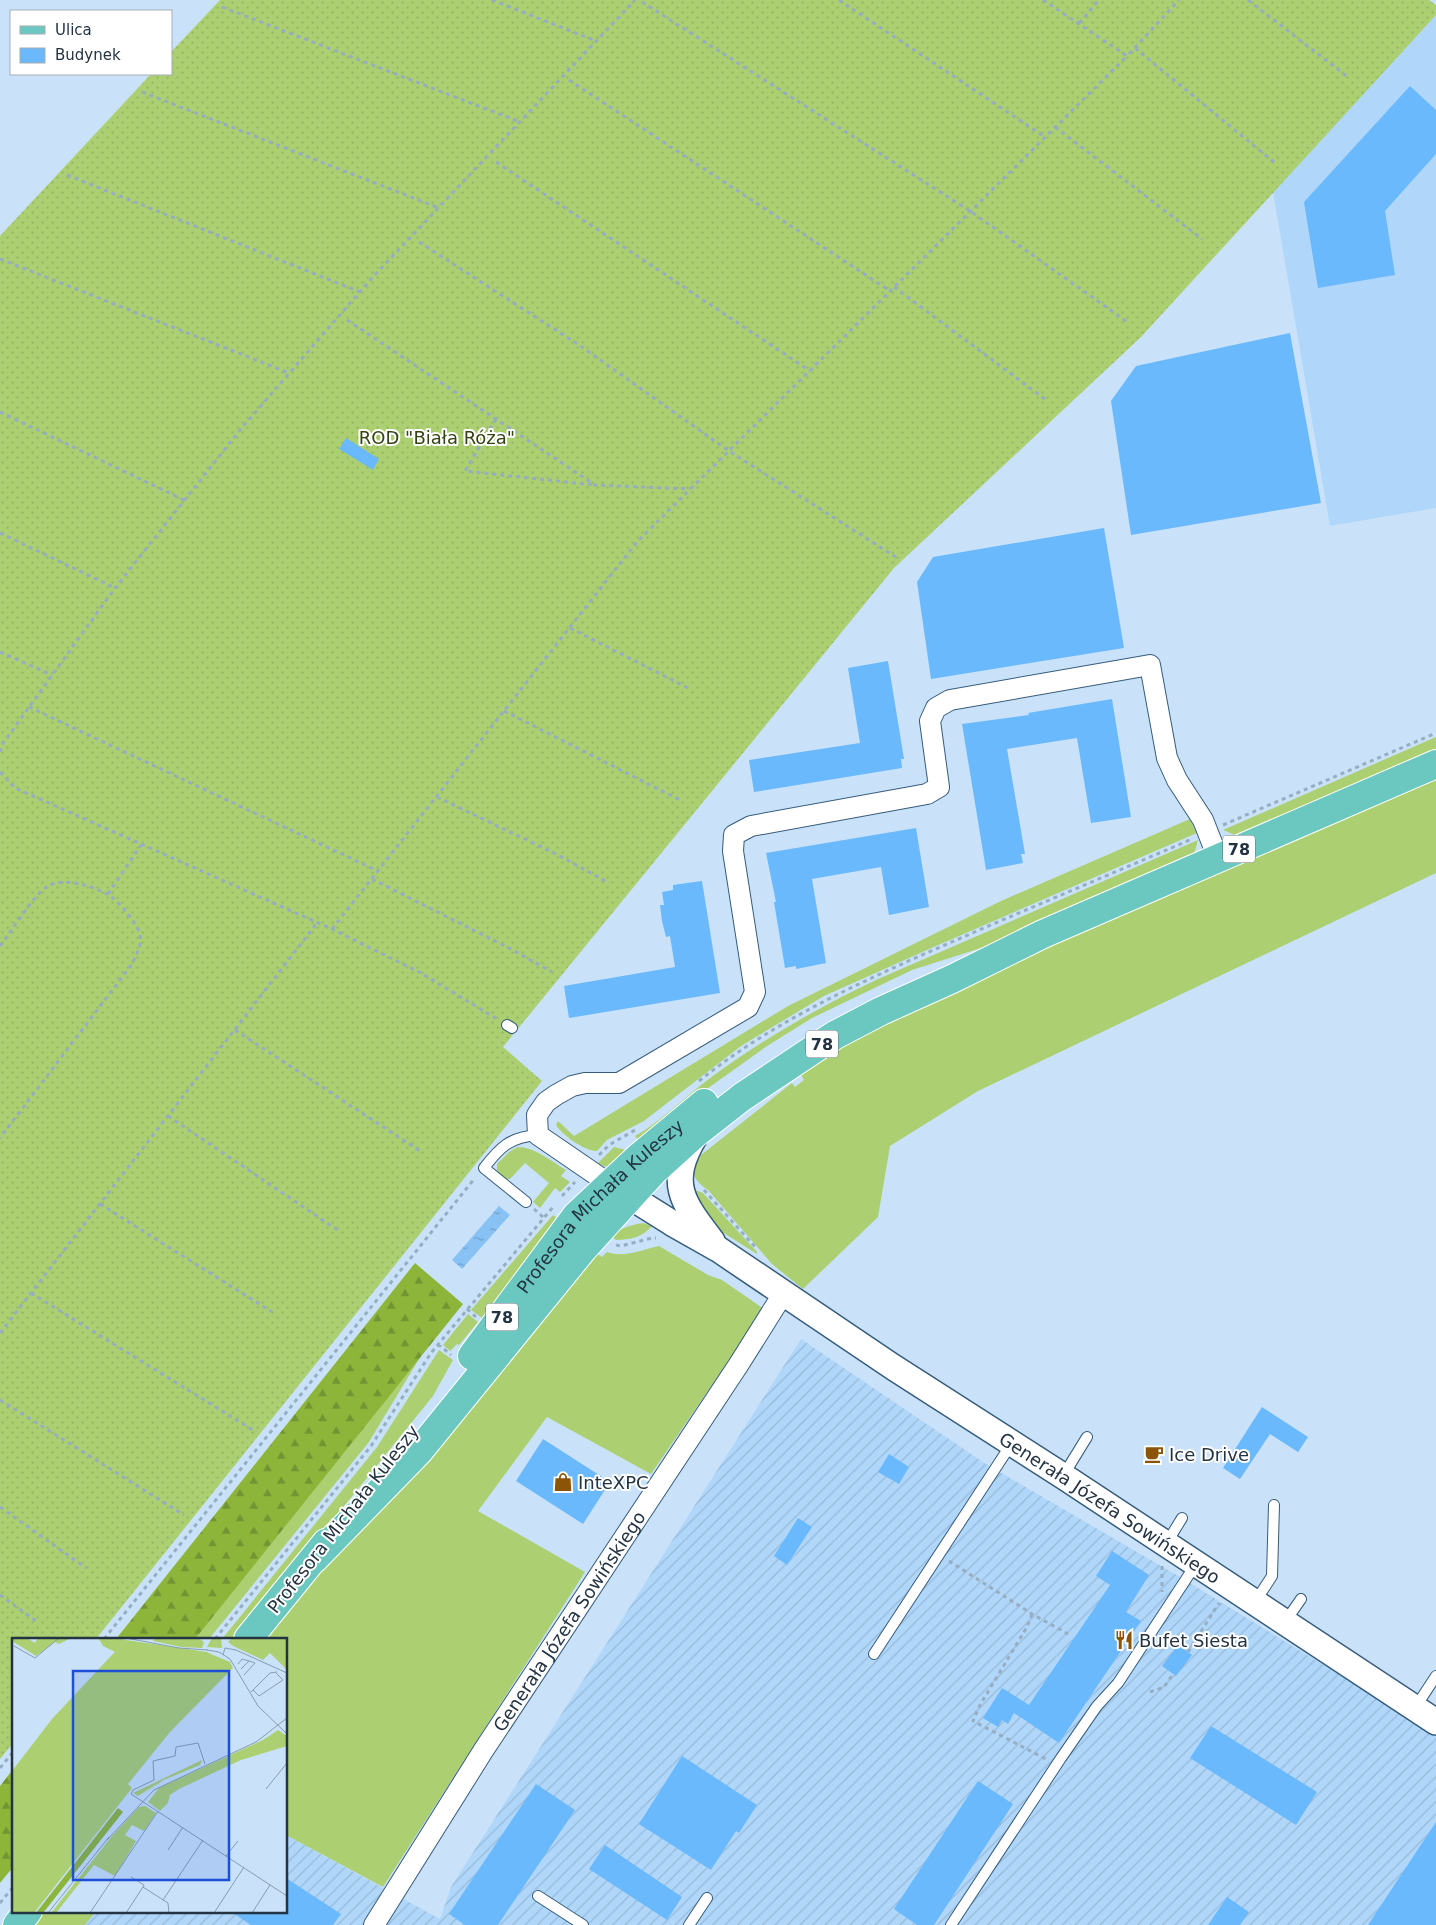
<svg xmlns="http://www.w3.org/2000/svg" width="1436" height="1925" font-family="'DejaVu Sans',sans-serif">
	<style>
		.built { fill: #b0d7fa }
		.industrial { fill: url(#industrial-furrows) }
		.grass { fill: #acd071 }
		.forest { fill: url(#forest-firs) }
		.garden { fill: url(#garden-dots) }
		.water { fill: url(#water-ripples) }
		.building { fill: #6ab9fc }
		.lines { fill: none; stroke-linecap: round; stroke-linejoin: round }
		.service-casing { stroke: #355c7c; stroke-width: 12 }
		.minor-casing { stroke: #355c7c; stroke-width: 22 }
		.tertiary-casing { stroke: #355c7c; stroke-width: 28 }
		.primary-casing { stroke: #fff; stroke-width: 30 }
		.path { stroke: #97adc1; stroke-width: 3; stroke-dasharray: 4 4; stroke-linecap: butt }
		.service { stroke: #fff; stroke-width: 10 }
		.minor { stroke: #fff; stroke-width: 20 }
		.tertiary { stroke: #fff; stroke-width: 25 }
		.primary { stroke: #6ac8c1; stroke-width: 28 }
		.labels { text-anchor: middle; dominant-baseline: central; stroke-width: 4; stroke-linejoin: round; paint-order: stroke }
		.shield { fill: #fff; stroke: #65707b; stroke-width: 1 }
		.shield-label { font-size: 16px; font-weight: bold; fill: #233342 }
		.park-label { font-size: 18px; fill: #334413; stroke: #fff }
		.street-label { font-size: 18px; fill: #233342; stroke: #fff }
		.poi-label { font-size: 18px; fill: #233342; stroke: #fff; text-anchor: start }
		.inset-road { fill: none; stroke: #879cb0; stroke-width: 1 }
		.view { fill: #1d4ed8; fill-opacity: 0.15; stroke: #1d4ed8; stroke-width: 2.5 }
		.inset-edge { fill: none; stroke: #233342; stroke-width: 2.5 }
	</style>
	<defs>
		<pattern id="industrial-furrows" width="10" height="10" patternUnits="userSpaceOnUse" patternTransform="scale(1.25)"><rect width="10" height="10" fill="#b0d7fa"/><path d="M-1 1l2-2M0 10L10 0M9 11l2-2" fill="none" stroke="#97b9d8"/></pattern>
		<pattern id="forest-firs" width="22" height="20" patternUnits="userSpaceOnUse" patternTransform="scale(1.25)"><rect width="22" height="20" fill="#8db53a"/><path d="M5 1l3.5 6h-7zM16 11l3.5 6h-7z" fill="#739432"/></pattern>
		<pattern id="garden-dots" width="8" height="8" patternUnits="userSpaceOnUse" patternTransform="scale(1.25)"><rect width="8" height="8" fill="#acd071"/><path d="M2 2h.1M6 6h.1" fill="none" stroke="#94b363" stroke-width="1.8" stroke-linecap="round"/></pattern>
		<pattern id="water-ripples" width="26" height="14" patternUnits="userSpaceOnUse" patternTransform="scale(1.25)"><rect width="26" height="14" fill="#88c2f4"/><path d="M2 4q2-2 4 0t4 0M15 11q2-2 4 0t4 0" fill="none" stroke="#6f9ec7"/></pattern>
	</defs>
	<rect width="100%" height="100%" fill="#c9e2f9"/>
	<path class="built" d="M1436 15V508L1330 526 1273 192Z"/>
	<path class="industrial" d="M801 1339 986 1464 1185 1580 1436 1734V1925H84L95 1911H286V1835L440 1919 451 1887Z"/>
	<path class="grass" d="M1436 737V752L1249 833 1235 835 1223 830Z
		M1436 775V873L978 1091 890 1146 878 1217 803 1289 772 1264 708 1190C692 1179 689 1171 701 1155L792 1083 795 1087 804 1080 800 1073 866 1025Z
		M1190 819 1197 833 936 946 824 996 741 1046 644 1121 607 1140 597 1151C586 1152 562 1135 556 1125L558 1121 574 1136 788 1006 1001 901Z
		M1198 840 1195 851 1189 858 1000 942 912 970 812 1018 767 1046 683 1106 641 1144 635 1136C662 1121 685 1097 710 1078 763 1039 819 1007 878 979Z
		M517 1147C535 1147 551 1161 566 1170L561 1176 570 1182 560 1192 555 1188 540 1208 533 1202 549 1183 525 1163 510 1179H506L497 1172V1164L509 1152Z
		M614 1147 626 1150 630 1154C620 1161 610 1172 598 1163Z
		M687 1190H695L703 1193 757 1252V1254L711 1225Z
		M553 1215 563 1223 485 1320 471 1310Z
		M643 1223 652 1226C643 1237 630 1240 616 1240L611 1236C621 1228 630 1225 643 1223Z
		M659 1246 708 1275 722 1280 764 1309 651 1474 547 1417 478 1511 585 1572 383 1887 286 1835V1639H263L359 1521 487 1391 596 1253 602 1257 607 1252C626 1258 640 1250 659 1246Z
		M468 1314 478 1322 459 1345 457 1344 450 1351 443 1345Z
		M439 1350 453 1360 433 1396 237 1639H222L377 1447Z
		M422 1354 369 1442 209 1639H194Z
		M42 1911H96L85 1925H30Z"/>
	<path class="forest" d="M415 1263 463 1304 195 1639H116Z
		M14 1768V1866L0 1883V1786Z"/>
	<path class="garden" d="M220 0H1429L1436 5V15L1141 337 894 568 503 1047 542 1081 96 1639H14V1742L0 1759V236L151 74H171V52Z"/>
	<path class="water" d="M499 1206 510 1215 462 1269 452 1260Z"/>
	<path class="building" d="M1410 86 1436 110V154L1385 211 1395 275 1318 288 1304 202Z
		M1290 333 1321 503 1131 535 1111 401 1136 366Z
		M346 438 379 459 373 470 339 449Z
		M1104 528 1124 648 931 679 917 582 933 557Z
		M888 661 904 759H901L902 768 754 792 749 760 860 743 848 668Z
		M1112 699 1131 817 1091 823 1077 738 1007 749 1025 854H1021L1023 863 986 870 962 724 1029 715 1028 713Z
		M916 828 929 907 889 915 881 867 812 879 826 963 796 969V966L785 968 774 902H776L766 853Z
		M702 881 720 993 569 1018 564 986 675 967 670 936 666 937 662 921 660 905H664L662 892 673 890V885Z
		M1262 1407 1308 1437 1298 1452 1270 1434 1240 1479 1223 1468Z
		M543 1439 610 1482 583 1524 516 1481Z
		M889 1454 909 1467 899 1484 878 1472Z
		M798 1518 812 1527 787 1565 774 1556Z
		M1112 1551 1149 1575 1126 1612 1141 1621 1059 1743 1014 1713 1008 1724 1002 1720 998 1727 983 1718 1002 1688 1029 1705 1110 1585 1096 1576Z
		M1178 1645 1192 1655 1176 1676 1162 1666Z
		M1211 1726 1317 1792 1296 1825 1190 1758Z
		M682 1756 757 1805 739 1833 736 1831 711 1870 639 1824Z
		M978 1781 1013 1804 934 1925H917L894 1909Z
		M536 1784 575 1810 498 1925H465L449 1914Z
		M1436 1822V1925H1368Z
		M605 1845 682 1897 667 1920 589 1869Z
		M286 1878 341 1914 333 1925H251L230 1911H286Z
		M1227 1897 1249 1912 1240 1925H1208Z"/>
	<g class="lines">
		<g class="service-casing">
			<path id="service" d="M507 1025 512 1028
				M526 1202 484 1168C500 1147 510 1137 538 1135
				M1063 1476 1087 1437
				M1166 1544 1182 1518
				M1255 1602 1272 1576 1274 1505
				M1285 1622 1301 1599
				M874 1654 1012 1443
				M1415 1708 1436 1676
				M538 1896 583 1925
				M689 1925 707 1898
				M951 1925 1061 1758 1097 1706 1118 1683 1196 1564"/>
		</g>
		<g class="minor-casing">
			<g id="minor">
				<path d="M611 1185 538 1135 537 1115 546 1102 556 1095 572 1086 585 1083H619L748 1007 755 992 733 851 734 835 751 826 927 794 939 787 930 721 936 708 950 700 1150 665 1167 758 1177 780 1203 820 1218 858"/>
				<path id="s1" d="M374 1925 483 1751 739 1364 783 1294"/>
			</g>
		</g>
		<g class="tertiary-casing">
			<g id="tertiary">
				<path d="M695 1136C667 1183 682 1202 712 1241"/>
				<path id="s2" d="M613 1186 672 1223 718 1249 893 1367 1063 1476 1436 1722"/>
			</g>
		</g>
		<g class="primary-casing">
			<g id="primary">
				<path id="s3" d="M472 1356 576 1216 639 1157 704 1103"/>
				<path d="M315 1558 419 1451 583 1249 630 1197 653 1172 696 1133 742 1097 835 1035 881 1011 952 979 1043 934 1436 764"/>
				<path d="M248 1639 326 1543"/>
				<path d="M17 1925 28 1911"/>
			</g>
		</g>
		<path class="path" d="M492 0 596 41
			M839 0 1045 137
			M1043 0 1127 56 1179 0
			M1248 0 1349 78
			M642 2 970 211 1126 321
			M222 7 520 122
			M1079 23 1099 0
			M1135 48 1275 163
			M569 80 890 291
			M142 92 439 208
			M1055 127 1202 239
			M496 162 810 371
			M67 175 360 292
			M419 242 579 345 729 451 899 559
			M0 259 289 373
			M894 287 1046 400
			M347 320 595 485 690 489
			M0 412 184 500
			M496 419 465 471 594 485
			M0 533 115 588
			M570 628 688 688
			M0 652 52 675
			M29 707 378 871
			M504 711 682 801
			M0 752 1 746 115 588 240 430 371 279 635 0
			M0 772 15 788 332 929 421 973 497 1019
			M437 797 556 854 609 883
			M1223 825 1436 733
			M372 879 509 948 552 972
			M108 894 141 845
			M332 929 637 542 1127 56
			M0 946C12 931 33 895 48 886 64 877 92 886 107 894 117 899 138 924 140 935 142 946 136 955 132 964L0 1138
			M235 1030 420 1151
			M699 1081C780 1016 876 975 970 934 1044 902 1118 871 1192 839
			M168 1116 339 1231
			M599 1155 609 1145 635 1130
			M704 1190 756 1248
			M562 1196 575 1182
			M100 1204 272 1312
			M534 1209 544 1218
			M616 1245 621 1246 652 1238H656
			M31 1293 256 1432
			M467 1309 476 1317
			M0 1333 317 923
			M438 1344 451 1355
			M0 1400 184 1515
			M0 1507 86 1568
			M949 1561 1032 1614 1068 1634
			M1162 1566V1592
			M0 1595 36 1621
			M1032 1614 1027 1627 980 1705 973 1721 1046 1759
			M104 1639 475 1178
			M215 1639 371 1446 431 1353 553 1207
			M1188 1652 1219 1603
			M1150 1692 1164 1687 1173 1674
			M0 1768 14 1751
			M0 1903 14 1886"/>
		<use href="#service" class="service"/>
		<use href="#minor" class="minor"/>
		<use href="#tertiary" class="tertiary"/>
		<use href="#primary" class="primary"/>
	</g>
	<defs>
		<g id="cafe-bare" transform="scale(1.5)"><path d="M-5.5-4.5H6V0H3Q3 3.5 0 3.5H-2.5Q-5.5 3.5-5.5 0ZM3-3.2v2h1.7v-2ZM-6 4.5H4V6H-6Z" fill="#8b5407" stroke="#fff" stroke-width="2.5" paint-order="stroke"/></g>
		<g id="shop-bare" transform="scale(1.5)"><path d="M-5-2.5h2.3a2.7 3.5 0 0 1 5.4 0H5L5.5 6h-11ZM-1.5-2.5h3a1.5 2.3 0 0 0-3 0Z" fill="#8b5407" stroke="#fff" stroke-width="2.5" paint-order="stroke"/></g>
		<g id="restaurant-bare" transform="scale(1.5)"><path d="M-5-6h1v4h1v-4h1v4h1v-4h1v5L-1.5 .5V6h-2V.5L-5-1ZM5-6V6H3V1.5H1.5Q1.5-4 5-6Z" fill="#8b5407" stroke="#fff" stroke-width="2.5" paint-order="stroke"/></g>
	</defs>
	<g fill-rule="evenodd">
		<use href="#cafe-bare" x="1154" y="1454"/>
		<use href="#shop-bare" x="563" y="1482"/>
		<use href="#restaurant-bare" x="1124" y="1640"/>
	</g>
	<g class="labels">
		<g class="shield">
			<rect x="1223" y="835.5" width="32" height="27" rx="4"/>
			<rect x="806" y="1030.5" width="32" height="27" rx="4"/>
			<rect x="486" y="1303.5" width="32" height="27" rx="4"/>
		</g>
		<g class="shield-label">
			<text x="1239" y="849">78</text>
			<text x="822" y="1044">78</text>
			<text x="502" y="1317">78</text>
		</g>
		<g class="park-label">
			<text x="437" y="437">ROD "Biała Róża"</text>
		</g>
		<g class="street-label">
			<text stroke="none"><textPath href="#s3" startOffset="198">Profesora Michała Kuleszy</textPath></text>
			<text stroke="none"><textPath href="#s2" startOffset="592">Generała Józefa Sowińskiego</textPath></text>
			<text transform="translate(343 1519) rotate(-52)">Profesora Michała Kuleszy</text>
			<text stroke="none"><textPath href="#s1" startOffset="361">Generała Józefa Sowińskiego</textPath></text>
		</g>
		<g class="poi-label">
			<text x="1169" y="1454">Ice Drive</text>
			<text x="578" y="1482">InteXPC</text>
			<text x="1139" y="1640">Bufet Siesta</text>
		</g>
	</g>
	<g transform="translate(12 1638)">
		<rect width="275" height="275" fill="#c9e2f9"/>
		<path d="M0 0H15L23 5 26 0H59L47 6 43 4 24 18 0 3ZM79 0H105L114 2 103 14 91 8 87 1ZM143 0H186L192 4 190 10 169 9 141 3ZM200 0H209L210 10 195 9ZM194 14 218 24 221 30 217 34ZM266 92 275 98V108L229 122 167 151 158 157 156 165 148 173 136 164 147 150 251 102ZM190 122 188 127 149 143 131 157 154 140 126 158 121 155ZM133 168 144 175 132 193 120 187 113 197 124 203 103 238 82 227 44 275H39L100 198 127 169Z" fill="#acd071"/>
		<path d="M106 170 111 174 31 275H24Z" fill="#8db53a"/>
		<path d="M220 0H275V32L258 15 251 22 221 8 216 4Z" fill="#acd071"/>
		<path d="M114 2 195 14 217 34 158 94 116 146 120 150 22 275H0V133L40 81Z" fill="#acd071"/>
		<path class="inset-road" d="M114 0 167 10 196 12M2 8 23 20 47 0M195 12 207 14 218 21 246 68 275 96M211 17 213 10 224 12 275 35M226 26 230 21 237 23 229 31M232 37 243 25 237 23M241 52 247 58 271 42 264 35M239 54 258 35 265 34M254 151 275 125M119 156 275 258M119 156 121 152 142 142 141 123 163 118 164 109 186 105 193 126M95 202 142 152 244 104 275 80M156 212 171 189M214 218 226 203M119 239 132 247 131 249M151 262 191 202M36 275 97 199M78 275 146 173M114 275 131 249 156 265 157 275M202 275 232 229M240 275 258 247"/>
		<path class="view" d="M61 33H217V242H61Z"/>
		<rect width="275" height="275" class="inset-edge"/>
	</g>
	<rect x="10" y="10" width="162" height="65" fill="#ffffff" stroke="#a7adb3"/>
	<rect x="20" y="26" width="25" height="8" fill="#6ac8c1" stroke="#a7adb3"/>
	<text x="55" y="35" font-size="15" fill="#233342">Ulica</text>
	<rect x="20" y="48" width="25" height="15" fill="#6ab9fc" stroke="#a7adb3"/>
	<text x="55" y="60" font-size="15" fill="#233342">Budynek</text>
</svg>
